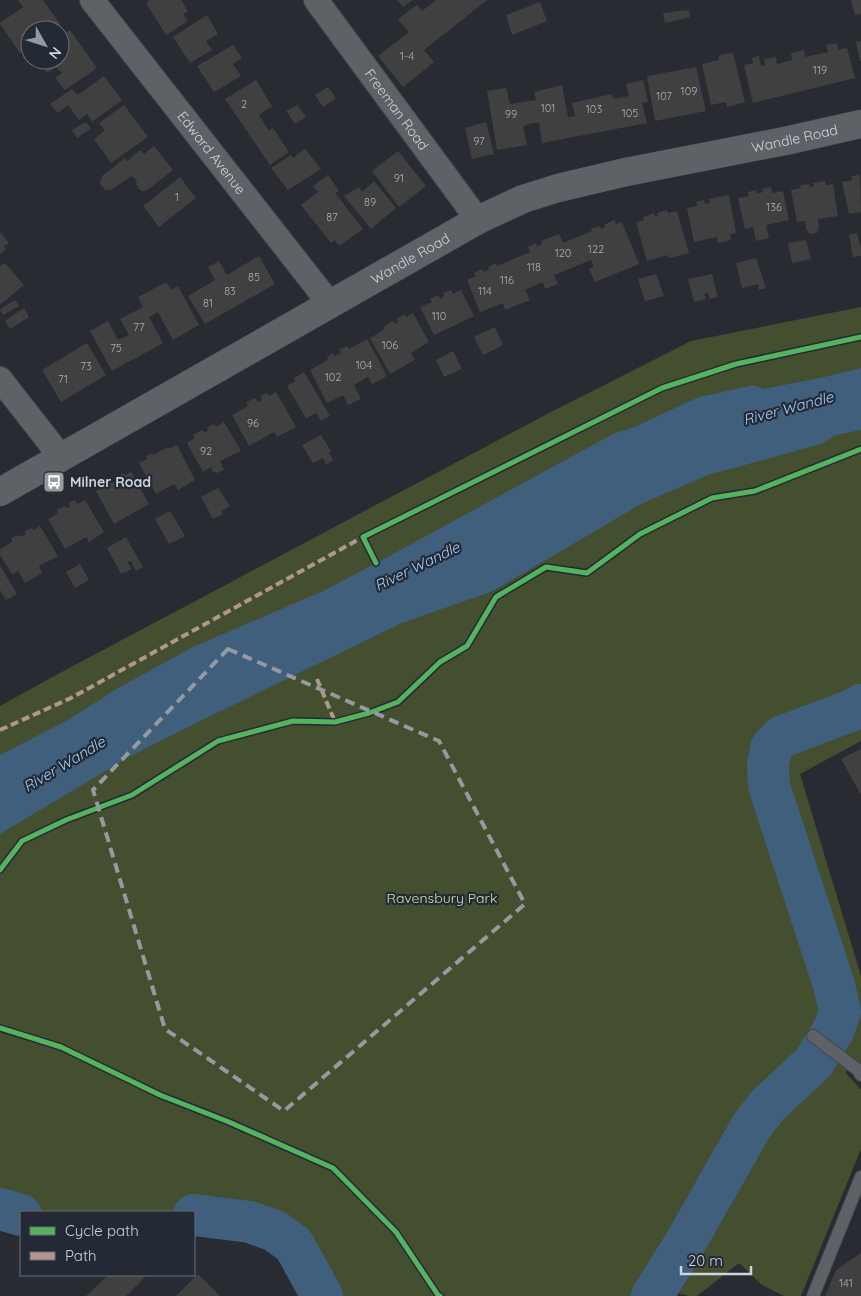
<svg xmlns="http://www.w3.org/2000/svg" width="861" height="1296" font-family="Quicksand,sans-serif">
	<style>
		.green { fill: #434f2f }
		.water { fill: #3f5f7c }
		.lines { fill: none; stroke-linecap: round; stroke-linejoin: round }
		.river { stroke: #3f5f7c; stroke-width: 42 }
		.building { fill: #414041 }
		.service-casing { stroke: #43464b; stroke-width: 14 }
		.minor-casing { stroke: #43464b; stroke-width: 26 }
		.tertiary-casing { stroke: #43464b; stroke-width: 29 }
		.service { stroke: #5e6166; stroke-width: 12 }
		.minor { stroke: #5e6166; stroke-width: 24 }
		.tertiary { stroke: #5e6166; stroke-width: 28 }
		.quiet { stroke: #b2968c; stroke-width: 4; stroke-dasharray: 8 4; stroke-linecap: butt }
		.cycleway-casing { stroke: #242a35; stroke-width: 8 }
		.cycleway { stroke: #56b35d; stroke-width: 5 }
		.marked { fill: none; stroke: #9599a0; stroke-width: 4; stroke-dasharray: 10 6; stroke-linejoin: round }
		.labels { text-anchor: middle; dominant-baseline: central; stroke-width: 4.5; stroke-linejoin: round; paint-order: stroke }
		.number-label { font-size: 11px; fill: #acafb4 }
		.street-label { font-size: 14px; fill: #cfd4db; stroke: #242a35 }
		.poi-label { font-size: 14px; font-weight: bold; fill: #cfd4db; stroke: #242a35; text-anchor: start }
		.park-label { font-size: 14px; fill: #cae49f; stroke: #242a35 }
		.water-label { font-size: 15px; font-style: italic; fill: #a3d1fa; stroke: #242a35 }
	</style>
	<rect width="100%" height="100%" fill="#282b31"/>
	<path class="green" d="M861 307V741L800 774 861 976V1066L845 1072 861 1090V1149L801 1296H784L762 1285 739 1263 697 1296H689L666 1290 662 1296H314L311 1292 291 1251 275 1238 250 1229 194 1220V1212H21V1221L0 1216V706L56 675 547 414 691 341Z"/>
	<path class="water" d="M861 368V430L836 435 821 444 708 475 641 504 493 591 402 623 194 724 129 757 0 834V755L68 720 118 688 193 647 323 591 382 560 615 433 632 428 699 397 754 385 763 389 820 378Z"/>
	<g class="lines">
		<path class="river" d="M0 1209 21 1215
			M194 1215 250 1222 275 1231 294 1245 322 1296
			M652 1296 684 1245 751 1127 767 1106 814 1062 834 1029 840 1011 834 985 769 786 768 765 771 748 781 737 850 711 861 705"/>
	</g>
	<path class="building" d="M18 0H43L60 24 51 30H30V46L20 53 0 24V23L23 7Z
		M150 0H181L188 11 183 14 188 21 166 35 146 3Z
		M397 0H413L403 7Z
		M436 0H487L424 50 434 62 403 87 378 56 409 32 398 19 417 5 422 11Z
		M851 0H861V14L855 15Z
		M540 2 547 21 512 35 506 15Z
		M689 10 690 17 665 23 663 13Z
		M207 15 218 34 206 41 212 50 190 63 173 37Z
		M70 30 97 68 65 90 55 78 62 73 56 67 47 73 38 60H60V37Z
		M861 41V61H860L856 42Z
		M837 43 838 50 847 48 855 78 753 103 744 65 753 63 752 58 759 56 761 66 765 65 764 59 776 57 777 64 792 60 791 53 804 50 805 57 828 52 826 45Z
		M233 45 242 58 233 64 241 76 214 92 197 66Z
		M733 53 745 102 727 107 726 102 711 105 702 64 719 60V55Z
		M696 67 706 111 655 121 647 76Z
		M104 76 122 100 92 122 87 114 79 120 68 105 58 113 50 104 72 89 78 95Z
		M256 80 272 106 259 115 269 131 273 128 289 152 270 165 225 99Z
		M643 80 648 102 642 103 647 123 542 143 539 123H533L523 126 527 145 497 150 487 91 506 88 510 104 536 100 534 92 562 85 568 117 575 116 572 103 612 94 613 99 629 96 626 84Z
		M328 87 336 98 323 107 315 95Z
		M124 105 148 137 111 163 94 139 105 130 99 123Z
		M297 105 306 117 295 124 286 111Z
		M86 122 91 128 77 138 72 130Z
		M486 122 494 154 472 159 465 128Z
		M154 146 173 170 146 191H141L136 184 137 181 132 176 111 190H105L100 184 102 176 125 158 127 161 140 150 144 154Z
		M305 149 321 169 288 190 271 168 291 155 293 158Z
		M398 151 426 186 399 207 372 171Z
		M328 175 339 191 335 193 363 229 339 246 335 240 331 243 301 205 318 192 313 186Z
		M860 175 861 212 849 214 842 182 852 180 851 176Z
		M180 177 196 198 159 227 143 206Z
		M374 181 396 208 371 229 344 196 359 187 362 192Z
		M825 181 826 185 833 184 838 216 818 219 819 228 817 233 810 234 806 229 805 221 797 222 791 190 801 188 800 185 809 184 810 187 814 186 813 183Z
		M771 187 772 193 783 191 789 220 766 225 769 238 756 241 753 227 745 229 738 198 749 196 748 192 756 190 757 193H760L763 192 762 189Z
		M729 195 736 233 730 234 731 240 718 243 717 237 694 242 687 208 697 206 696 202 704 200 705 204 710 203 709 199Z
		M667 210 668 213 677 211 689 253 669 258 668 255 647 261 636 222 644 220 643 217 654 213 655 217 658 216 657 213Z
		M614 220 616 224 622 222 639 264 595 282 589 269 594 267 591 260 554 275 558 284 545 289 543 282 525 290 530 300 505 310 503 303 480 312 467 280 476 276 474 273 482 269 484 272 489 270 488 267 496 263 497 266 530 252 528 247 536 243 537 247 542 244 541 241 559 234 563 243 592 231 591 229 600 226 601 229 605 228 604 225Z
		M0 232 9 243 4 246 6 249 0 254Z
		M857 233 861 249V256L853 257 849 235Z
		M806 240 811 259 792 263 788 243Z
		M259 256 275 284 205 324 188 296 215 280 208 267 219 261 227 275Z
		M756 258 766 288 759 290 758 284 742 288 736 263Z
		M5 263 24 285 0 305V266Z
		M656 274 664 296 645 301 638 279Z
		M712 274 718 297 710 299 708 293 704 294 706 299 694 302 688 279Z
		M166 282 171 290 178 286 199 325 173 340 158 312 149 317 163 343 112 371 90 331 108 321 118 340 129 335 120 319 143 307 138 297Z
		M451 290 453 294 461 290 474 316 434 335 420 307 432 302 430 299 438 295 440 299 444 296 443 293Z
		M15 300 19 306 3 315 0 309Z
		M24 308 29 317 10 329 5 321Z
		M413 313 429 342 411 353 415 360 390 374 370 338 384 330 383 327 393 321 395 324 398 322 397 319 404 314 406 317Z
		M495 327 503 345 483 355 474 337Z
		M367 339 387 376 372 384 368 377 354 385 361 399 348 405 343 395 327 403 310 370 328 360 327 357 333 353 335 356 341 353 339 350 347 346 349 349Z
		M87 343 106 375 61 402 42 370Z
		M453 351 462 369 444 377 436 360Z
		M304 372 330 416 321 421 316 413 306 418 287 386 295 381 294 378Z
		M276 392 296 427 277 437 274 432 249 446 232 415 248 406 247 402 255 398 258 402 262 400 260 396 267 393 269 396Z
		M224 422 241 451 220 461 224 470 217 473 213 472 211 467 203 472 187 443 195 438 193 435 202 430 205 433 208 430 207 427 214 424 216 427Z
		M321 435 331 451 329 453 333 460 326 465 323 458 313 463 302 445Z
		M177 445 195 480 178 490 174 484 156 494 139 463 147 459 146 456 152 453 153 455 168 447 169 449Z
		M131 472 149 504 114 524 96 491 101 489V486L109 481 111 483 114 482V478L123 473 125 475Z
		M218 488 230 506 221 511 223 514 213 519 201 497Z
		M74 500 78 504 85 500 104 532 89 542 86 537 65 549 48 519 57 514V510L65 506 67 508 70 507 69 503Z
		M170 511 185 536 169 544 155 519Z
		M40 526 58 556 39 566 42 573 25 583 18 571 12 574 0 555V549L12 542 11 538 19 535 22 537 25 535V531L32 528 34 530Z
		M126 537 143 567 136 571 131 561 127 562 132 569 121 574 107 548Z
		M80 564 89 580 75 588 66 572Z
		M0 565 17 594 6 600 0 590Z
		M861 749V795L841 759Z
		M861 1253V1296H825L836 1270Z
		M198 1274 220 1296H176Z
		M108 1275H147L126 1296H86Z"/>
	<g class="lines">
		<g class="service-casing">
			<path id="service" d="M813 1036 858 1070 861 1075
				M813 1296 861 1177"/>
		</g>
		<g class="minor-casing">
			<g id="minor">
				<path id="s1" d="M92 0 330 304"/>
				<path id="s2" d="M316 0 478 220"/>
				<path d="M0 379 61 457"/>
			</g>
		</g>
		<g class="tertiary-casing">
			<g id="tertiary">
				<path id="s3" d="M0 492 478 220 523 199 558 188 626 172 785 141 861 124"/>
			</g>
		</g>
		<use href="#service" class="service"/>
		<use href="#minor" class="minor"/>
		<use href="#tertiary" class="tertiary"/>
		<path class="quiet" d="M317 679 335 722
			M0 730 71 698 363 537"/>
		<g class="cycleway-casing">
			<path id="cycleway" d="M376 563 363 537 662 388 736 364 861 337
				M0 870 22 841 66 820 132 795 218 741 293 721 335 722 369 713 398 702 440 662 467 646 496 597 546 567 587 573 640 534 712 498 755 491 861 449
				M0 1028 61 1047 160 1095 229 1122 333 1168 396 1232 438 1295 440 1296"/>
		</g>
		<use href="#cycleway" class="cycleway"/>
	</g>
	<path class="marked" d="M228 649 439 741 525 904 284 1111 165 1029 93 790Z"/>
	<defs>
		<g id="bus-square" transform="scale(1.125)"><rect x="-9" y="-9" width="18" height="18" rx="4" fill="#9599a0" stroke="#242a35"/><path d="M-5-6H5V4H4V6H2V4H-2V6H-4V4H-5ZM-3.5-4V0h7V-4ZM-3.5 1.2v1.5H-2V1.2ZM2 1.2v1.5H3.5V1.2Z" fill="#fff"/></g>
	</defs>
	<g fill-rule="evenodd">
		<use href="#bus-square" x="54" y="482"/>
	</g>
	<g class="labels">
		<g class="number-label">
			<text x="407" y="56">1-4</text>
			<text x="820" y="70">119</text>
			<text x="689" y="91">109</text>
			<text x="664" y="96">107</text>
			<text x="244" y="104">2</text>
			<text x="548" y="108">101</text>
			<text x="594" y="109">103</text>
			<text x="630" y="113">105</text>
			<text x="511" y="114">99</text>
			<text x="479" y="141">97</text>
			<text x="399" y="178">91</text>
			<text x="177" y="197">1</text>
			<text x="370" y="202">89</text>
			<text x="774" y="207">136</text>
			<text x="332" y="217">87</text>
			<text x="596" y="249">122</text>
			<text x="563" y="253">120</text>
			<text x="534" y="267">118</text>
			<text x="254" y="277">85</text>
			<text x="507" y="280">116</text>
			<text x="230" y="291">83</text>
			<text x="485" y="291">114</text>
			<text x="208" y="303">81</text>
			<text x="439" y="316">110</text>
			<text x="139" y="327">77</text>
			<text x="390" y="345">106</text>
			<text x="116" y="348">75</text>
			<text x="364" y="365">104</text>
			<text x="86" y="366">73</text>
			<text x="333" y="377">102</text>
			<text x="63" y="379">71</text>
			<text x="253" y="423">96</text>
			<text x="206" y="451">92</text>
			<text x="846" y="1283">141</text>
		</g>
		<g class="street-label">
			<text stroke="none"><textPath href="#s2" startOffset="136">Freeman Road</textPath></text>
			<text stroke="none"><textPath href="#s3" startOffset="878">Wandle Road</textPath></text>
			<text stroke="none"><textPath href="#s1" startOffset="194">Edward Avenue</textPath></text>
			<text stroke="none"><textPath href="#s3" startOffset="472">Wandle Road</textPath></text>
		</g>
		<g class="poi-label">
			<text x="70" y="482">Milner Road</text>
		</g>
		<g class="park-label">
			<text x="442" y="898">Ravensbury Park</text>
		</g>
		<g class="water-label">
			<text transform="translate(788 408) rotate(-15)">River Wandle</text>
			<text transform="translate(417 566) rotate(-26)">River Wandle</text>
			<text transform="translate(64 764) rotate(-31)">River Wandle</text>
		</g>
	</g>
	<rect x="20" y="1211" width="175" height="65" fill="#242a35" stroke="#686e77"/>
	<rect x="30" y="1227" width="25" height="8" fill="#56b35d" stroke="#686e77"/>
	<text x="65" y="1236" font-size="15" fill="#cfd4db">Cycle path</text>
	<rect x="30" y="1252" width="25" height="8" fill="#b2968c" stroke="#686e77"/>
	<text x="65" y="1261" font-size="15" fill="#cfd4db">Path</text>
	<g transform="translate(45 45) rotate(129)"><circle r="24" fill="#242a35" stroke="#686e77"/>
	<path d="M0-4L9 19L0 12L-9 19Z" fill="#9599a0"/>
	<text y="-8" font-size="14" font-weight="bold" text-anchor="middle" fill="#cfd4db">N</text>
	</g>
	<path d="M681 1266v8h70v-8" fill="none" stroke="#cfd4db" stroke-width="2.5"/>
	<text x="688" y="1266" font-size="15" fill="#cfd4db" stroke="#242a35" stroke-width="4" paint-order="stroke">20 m</text>
</svg>
